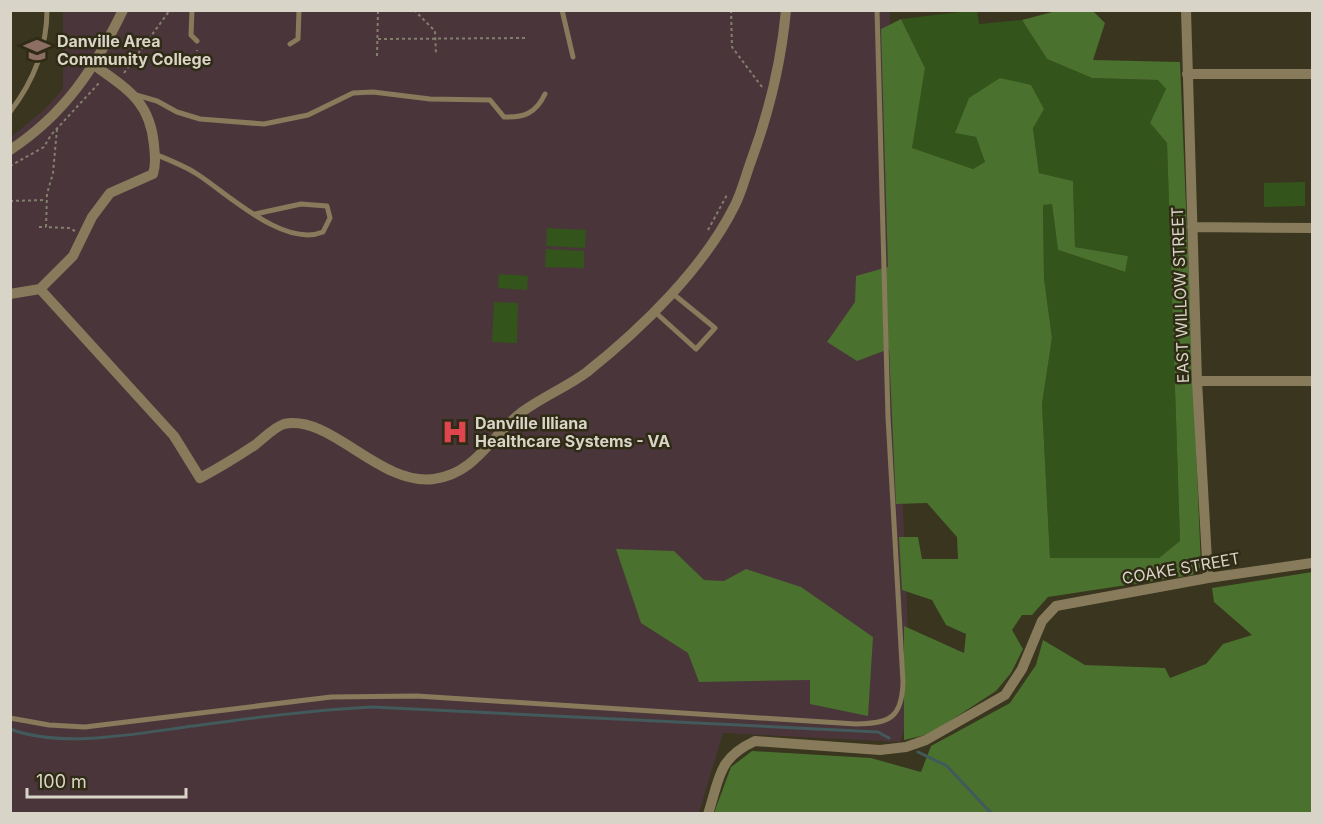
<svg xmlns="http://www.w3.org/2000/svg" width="1323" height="824" font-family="Inter,sans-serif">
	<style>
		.medical { fill: #4a363a }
		.green { fill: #33541a }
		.forest { fill: #4a712e }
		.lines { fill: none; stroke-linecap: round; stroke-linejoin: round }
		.stream { stroke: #425a5c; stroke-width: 3 }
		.path { stroke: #827f6d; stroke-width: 2; stroke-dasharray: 3 3; stroke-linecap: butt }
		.lane { stroke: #877b5b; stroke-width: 5 }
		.street { stroke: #877b5b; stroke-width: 10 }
		.labels { text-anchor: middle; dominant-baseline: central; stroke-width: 5; stroke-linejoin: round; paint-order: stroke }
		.poi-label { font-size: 16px; font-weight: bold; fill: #d8d5c8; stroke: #2f2b15; text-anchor: start }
		.street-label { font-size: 16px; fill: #d8d5c8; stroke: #2f2b15 }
	</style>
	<rect width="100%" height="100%" fill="#39351f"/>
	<path class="medical" d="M63 11H890L889 156 911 709 900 742 723 733 699 813 11 814V137L45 109 63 89Z"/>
	<path class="green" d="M977 10 979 24 1022 20 1047 59 1092 78 1158 80 1167 89 1150 123 1167 143 1180 542 1159 558H1050L1042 404 1052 338 1044 278 1043 204H1052L1058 250 1124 272 1128 256 1075 247 1073 181 1039 173 1033 127 956 133 976 137 985 162 973 169 911 148 925 68 901 19Z
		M1305 182V206L1264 207V183Z
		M547 228 586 230 585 248 546 246Z
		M546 249 584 251V268L545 267Z
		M499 274 528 276 527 290 498 288Z
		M494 302 518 303 517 343 492 342Z"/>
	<path class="forest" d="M1056 11H1093L1105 23 1093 60 1180 62 1201 567 1192 575 1048 597 1032 615H1022L1012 630 1023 649 1011 673 996 691 930 734 904 740V626L964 653 966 634 946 625 932 600 902 590 899 537H918L922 559H958L957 537 927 503 896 504 889 349 857 361 827 342 855 302 856 276 888 267 881 29 901 19 925 68 912 148 973 169 985 162 976 137 955 133 969 98 1000 78 1031 85 1044 109 1033 128 1039 173 1073 181 1075 247 1128 256 1125 272 1058 250 1052 204 1043 205 1044 278 1052 338 1042 404 1050 558H1159L1180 541 1167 143 1150 123 1166 89 1158 80 1092 78 1047 59 1022 20Z
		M616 549 674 551 704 580 724 581 746 569 801 587 873 637 868 716 810 704V680L699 682 688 653 641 623Z
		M1312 572V813H714L731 767 752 751 871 758 921 772 931 746 1010 703 1036 665 1043 640 1085 665 1165 668 1170 678 1206 664 1223 644 1252 635 1214 602 1212 588Z"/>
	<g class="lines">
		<path class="stream" d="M10 729C63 749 139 733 193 726 253 718 312 710 372 707L878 732 889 738
			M918 752 947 766 992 814"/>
		<path class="path" d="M414 10 435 31 436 54
			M731 10 732 47 762 87
			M378 39 527 38
			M377 56 378 10
			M196 63 197 50
			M124 73 170 10
			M57 129 53 173 47 194 46 227 69 228 75 231
			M10 166 44 147 51 135 99 83
			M10 201 46 200
			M39 227H46
			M708 230 728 193"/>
		<path class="lane" d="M192 10 191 35 197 41
			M562 10 573 57
			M290 44 298 39 299 10
			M136 95 157 101 177 112 200 119 264 124 308 115 353 93 373 92 430 99 490 100 504 117C524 118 536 113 545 94
			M10 112C33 82 47 48 47 10
			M155 154C169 160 185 166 197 174 228 194 284 248 323 232L330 218 327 206 301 204 255 214
			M655 312 696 349 715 328 672 293
			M10 718 49 725 85 727 331 697 417 696 856 724C889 723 902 719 903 682L888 417 877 10"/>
		<path class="street" d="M1186 10 1197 381 1208 578
			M1187 74H1312
			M10 150C65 114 95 68 123 10
			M1192 227 1312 228
			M40 289 174 436 200 478C219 468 237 457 255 445 263 439 274 427 284 424 331 414 379 486 434 479 477 473 491 435 522 412 542 397 567 387 587 372 641 329 703 269 734 207 741 194 745 178 750 164 769 113 781 65 786 10
			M10 294 40 289 73 256 92 217 110 193 153 174C156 164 155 156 154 145 150 101 127 89 94 65
			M1197 381H1312
			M708 814C720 777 718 758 755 741L880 750 906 747 926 740 1005 695 1022 669 1042 621 1056 606 1208 578 1312 563"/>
	</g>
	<defs>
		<g id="university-bare" transform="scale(2.07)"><path d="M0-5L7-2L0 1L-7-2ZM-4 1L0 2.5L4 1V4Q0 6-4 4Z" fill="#8d6e63" stroke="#2f2b15" stroke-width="2.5" paint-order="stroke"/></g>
		<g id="hospital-bare" transform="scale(2.07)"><path d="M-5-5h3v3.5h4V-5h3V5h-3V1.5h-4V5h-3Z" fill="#e0444e" stroke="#2f2b15" stroke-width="2.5" paint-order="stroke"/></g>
	</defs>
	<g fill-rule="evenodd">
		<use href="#university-bare" x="37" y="50"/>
		<use href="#hospital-bare" x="455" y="432"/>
	</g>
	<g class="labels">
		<g class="poi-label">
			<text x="57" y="41">Danville Area<tspan x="57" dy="18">Community College</tspan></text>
			<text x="475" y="423">Danville Illiana<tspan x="475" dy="18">Healthcare Systems - VA</tspan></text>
		</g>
		<g class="street-label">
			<text transform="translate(1180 295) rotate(-92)">EAST WILLOW STREET</text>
			<text transform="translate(1181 568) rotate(-10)">COAKE STREET</text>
		</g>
	</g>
	<rect width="1323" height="824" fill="none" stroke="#d8d5c8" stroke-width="24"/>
	<path d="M27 788v9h159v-9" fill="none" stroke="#d8d5c8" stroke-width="3"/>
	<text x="36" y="788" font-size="18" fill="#d8d5c8" stroke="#2f2b15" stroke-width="4.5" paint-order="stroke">100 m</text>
</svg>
